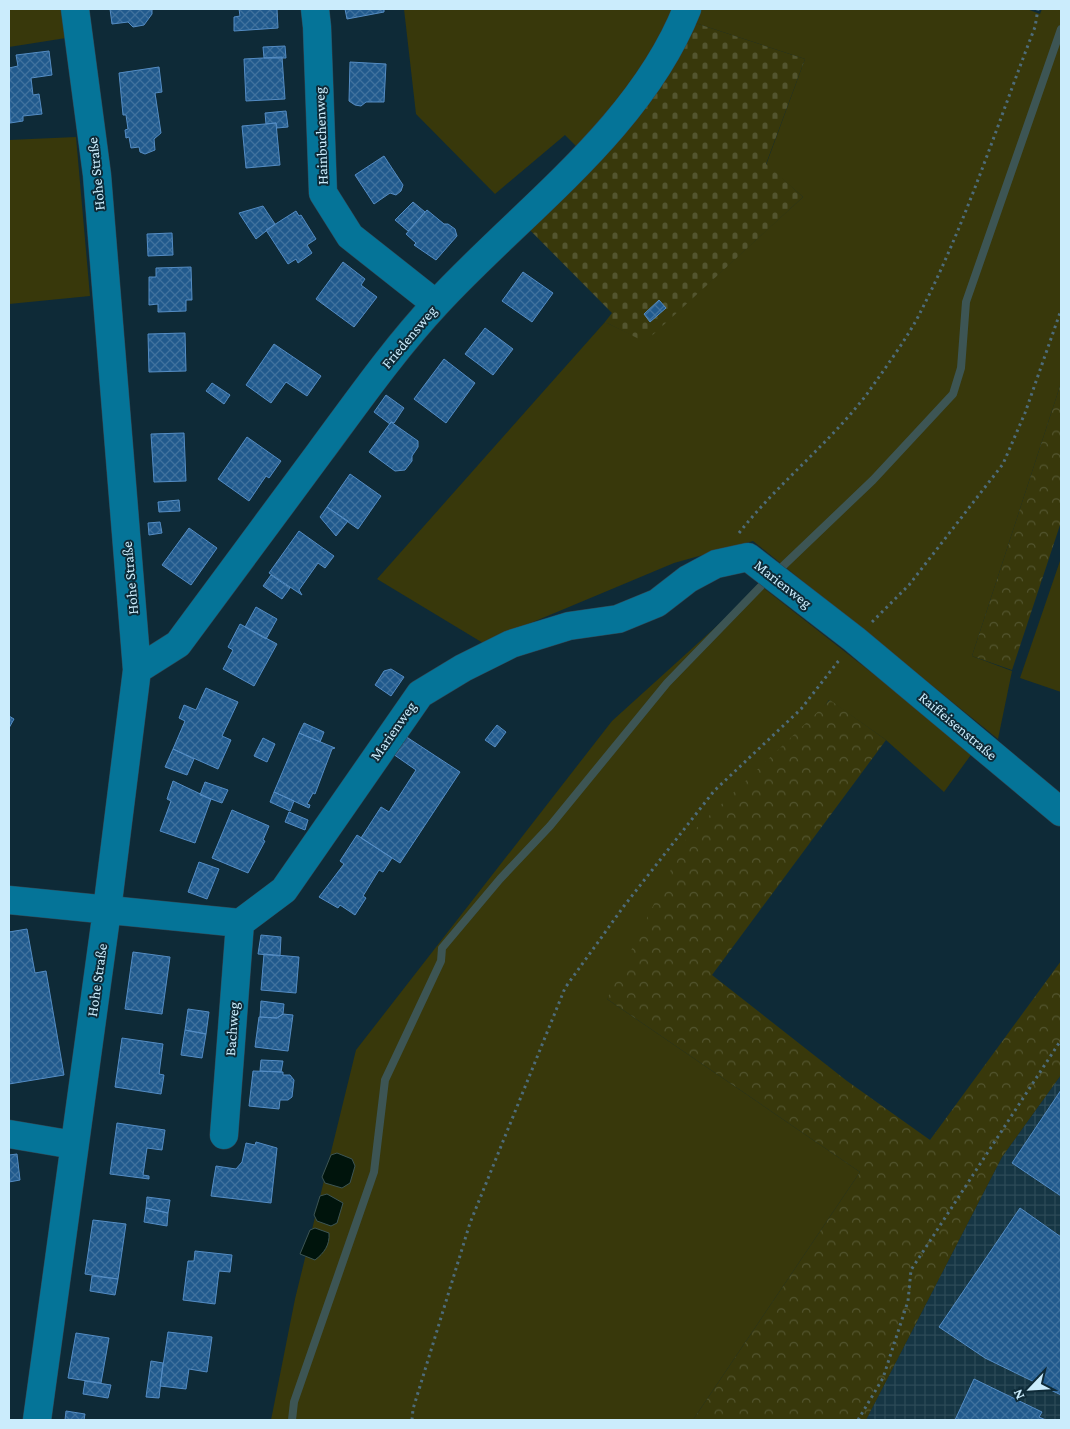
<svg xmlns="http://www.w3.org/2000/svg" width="1070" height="1429" font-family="'Crimson Pro',serif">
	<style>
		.industrial { fill: url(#industrial-grid) }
		.grass { fill: #38380b }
		.forest { fill: url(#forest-crowns) }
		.cemetery { fill: url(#cemetery-stones) }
		.water { fill: #00140c; stroke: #3d5554 }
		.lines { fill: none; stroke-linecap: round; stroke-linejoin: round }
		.stream { stroke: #3d5554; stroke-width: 8 }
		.building { fill: url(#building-cross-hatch); stroke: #548cc3 }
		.minor-casing { stroke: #314653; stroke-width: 29 }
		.path { stroke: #4e6c7a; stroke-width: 3; stroke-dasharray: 2.5 4; stroke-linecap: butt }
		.minor { stroke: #057498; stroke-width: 28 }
		.labels { text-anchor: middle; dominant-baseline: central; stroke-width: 4; stroke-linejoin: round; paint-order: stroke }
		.street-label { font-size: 15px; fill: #cbecfc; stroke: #0e2a37 }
	</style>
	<defs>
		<pattern id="industrial-grid" width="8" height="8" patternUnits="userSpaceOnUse" patternTransform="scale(1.25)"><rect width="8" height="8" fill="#163644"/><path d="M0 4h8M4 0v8" fill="none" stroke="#2c4a57"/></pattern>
		<pattern id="forest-crowns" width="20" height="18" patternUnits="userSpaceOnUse" patternTransform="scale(1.25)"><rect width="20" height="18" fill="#38380b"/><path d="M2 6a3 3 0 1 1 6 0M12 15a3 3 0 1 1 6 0" fill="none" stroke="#53552f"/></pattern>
		<pattern id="cemetery-stones" width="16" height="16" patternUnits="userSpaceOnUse" patternTransform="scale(1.25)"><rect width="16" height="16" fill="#38380b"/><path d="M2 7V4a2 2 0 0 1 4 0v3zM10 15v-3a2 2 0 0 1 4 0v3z" fill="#53552f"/></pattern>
		<pattern id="building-cross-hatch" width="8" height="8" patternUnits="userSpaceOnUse" patternTransform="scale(1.25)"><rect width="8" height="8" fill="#215a8d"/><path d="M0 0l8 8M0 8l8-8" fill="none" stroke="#40729e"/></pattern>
	</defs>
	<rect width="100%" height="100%" fill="#0e2a37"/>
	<path class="industrial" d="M1061 1075V1420H866L1002 1157Z"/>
	<path class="grass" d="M9 9H62L66 38 9 47Z
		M404 9H682L671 38 581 151 565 135 495 194 416 114Z
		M692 9H1027L1040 14 1042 9H1061V383L972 656 1012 671 998 739 753 541 674 563 483 643 377 579 605 322 645 341 803 197 766 165 805 59 686 20Z
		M76 137 90 296 9 304V140Z
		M1061 558V692L1020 678Z
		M761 586 973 752 944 792 886 740 829 700 607 999 860 1172 693 1420H271L295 1299 356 1050 612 721Z"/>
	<path class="forest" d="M1061 383V522L1012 670 972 656Z
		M830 700 886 740 712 975 847 1081 930 1140 1061 961V1075L1002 1157 866 1420H693L860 1172 607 999 687 837Z"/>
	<path class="cemetery" d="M686 20 805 59 766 164 803 197 645 342 605 322 612 313 523 223Z"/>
	<path class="water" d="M337 1153 352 1159 355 1166 350 1183 342 1188 325 1183 322 1177 331 1155Z
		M327 1194 343 1203 337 1223 331 1226 317 1221 314 1215 320 1196Z
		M315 1228 329 1233C330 1245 324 1253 315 1260L300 1254 310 1230Z"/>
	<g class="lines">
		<path class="stream" d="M783 566 873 480 953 394 961 368 966 302 1061 29
			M292 1420 294 1402 374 1172 385 1080 441 961 442 948 500 879 550 826 667 683 764 583"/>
	</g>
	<path class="building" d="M110 9H152V14L144 25 133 27 128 22 112 24Z
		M239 9H277L278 28 234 31V17L240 16Z
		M345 9H384V12L347 19Z
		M285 46 286 58H264L263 47Z
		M49 51 52 75 31 78 33 95 39 94 42 114 23 116V121L10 123 9 68 18 66 16 55Z
		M282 57 285 99 246 101 244 59Z
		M350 62 386 64 384 102H366L361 106 355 105 349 101Z
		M159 67 162 92 155 93 161 133 154 139 155 150 145 154 140 152 139 147 131 148 129 137 126 138 125 130 128 129 126 115H123L119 73Z
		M286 111 288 127 277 128 276 123 266 124 265 113Z
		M276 123 280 165 246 168 242 126Z
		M384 156 403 185 401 191 396 195 390 193 374 204 355 175Z
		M413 202 425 212 408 231 395 220Z
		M263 206 275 224 256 239 239 213Z
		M427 210 444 224H448L455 229 457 236 436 260 414 245 416 243 406 234Z
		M296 211 299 216 301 215 316 239 307 245 312 253 298 263 296 259 288 264 266 230Z
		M172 233 173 255 148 256 147 234Z
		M343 262 365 279 361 285 377 297 354 327 316 299Z
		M191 267 192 300H186V311L158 312V304L149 305V277H156V268Z
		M523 272 553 293 532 322 502 301Z
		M659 300 666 308 650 322 644 314Z
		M485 328 513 349 493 375 465 354Z
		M185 333 186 371 149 372 148 334Z
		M274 344 321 376 307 396 286 382 271 403 246 385Z
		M444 359 475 383 446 423 414 399Z
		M212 383 230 395 224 404 206 391Z
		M386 395 404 408 394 423 391 422 390 424 374 412Z
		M391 422 418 441V447L412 456V461L405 470 395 471 369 452Z
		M184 433 186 481 154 482 151 434Z
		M247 437 281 461 269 478 266 476 249 501 218 479Z
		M350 474 381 496 358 529 327 507Z
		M179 500 180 511 159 512 158 502Z
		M327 507 348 521 336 536 320 517Z
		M160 522 162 533 149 535 148 523Z
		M189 528 217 548 191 585 162 565Z
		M299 531 334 556 325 568 318 563 299 590 302 595 269 573Z
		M271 575 290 588 282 599 263 586Z
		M256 607 277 619 266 639 245 627Z
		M240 624 277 644 254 686 223 669 233 650 228 647Z
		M391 669 404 677 391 696 375 685 384 671Z
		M206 688 238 702 222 736 231 740 218 769 173 749 185 721 179 718 184 705 196 710Z
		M9 716 14 719 9 728Z
		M304 723 324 732 320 742 299 733Z
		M497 725 506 732 495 747 485 740Z
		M299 733 335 748 332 749 315 794 313 793 307 804 310 805 309 808 274 792Z
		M405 736 460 772 400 863 361 838 381 807 389 812 416 770 393 754Z
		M263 738 275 744 267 762 254 756Z
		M173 749 194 759 187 775 165 767Z
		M173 781 211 799 195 843 160 831 171 801 167 799Z
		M205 782 228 790 222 803 200 795Z
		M274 792 294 801 290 811 270 802Z
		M232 810 269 826 263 840 265 841 248 873 212 858Z
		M289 812 308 820 305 830 285 822Z
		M357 835 392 858 383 872 379 870 363 896 366 898 355 915 340 905 338 908 319 897 344 864 340 861Z
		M199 862 219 869 207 899 188 892Z
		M27 929 35 973 46 971 64 1075 9 1084V932Z
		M261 935 281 937 280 956 258 954Z
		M133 952 170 957 162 1014 125 1009Z
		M264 954 299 957 296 993 261 990Z
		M261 1001 284 1004 283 1014 277 1018 260 1017Z
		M188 1009 209 1012 206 1034 185 1030Z
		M283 1014 293 1015 288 1051 255 1047 259 1017 277 1018Z
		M185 1030 206 1034 202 1058 181 1055Z
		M122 1038 163 1044 159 1074 164 1075 161 1094 115 1087Z
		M261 1060 283 1061 281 1072 260 1071Z
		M253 1071 283 1072V1075H290L294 1080 292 1097 288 1100H280L279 1109 249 1106Z
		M1061 1090V1196L1012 1163Z
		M117 1123 165 1130 162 1150 147 1148 143 1175 149 1176V1179L110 1174Z
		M256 1142 277 1148 271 1203 211 1196 216 1166 236 1169 242 1162 246 1143 255 1145Z
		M17 1154 20 1180 9 1182V1155Z
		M147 1197 170 1200 168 1213 146 1208Z
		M146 1208 168 1213 167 1226 144 1222Z
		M1020 1208 1061 1237V1395L985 1358 939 1327Z
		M93 1220 126 1224 118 1279 85 1274Z
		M195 1251 232 1255 230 1272 219 1271 215 1304 183 1300 188 1261H194Z
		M92 1276 118 1279 115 1295 90 1291Z
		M168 1332 212 1337 207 1372 189 1369 186 1389 160 1386Z
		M76 1333 109 1338 101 1383 68 1378Z
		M151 1361 163 1363 159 1398 146 1397Z
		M974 1379 1042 1412 1039 1417 1046 1420H955Z
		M85 1381 111 1385 108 1398 83 1394Z
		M66 1411 85 1414 84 1420H65Z"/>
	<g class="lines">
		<g class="minor-casing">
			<path id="minor" d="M315 9 317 27 323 193 350 236 436 304
				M137 670 178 644C225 580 273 516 320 452 357 402 394 349 437 303 522 211 640 128 687 9
				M9 900 240 923 284 890 420 694 463 668 511 644 569 626 618 619 657 603 688 579 716 564 748 557 854 639 1061 812
				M9 1134 74 1145
				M224 1135 240 923
				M37 1420 107 910 137 670 97 175 75 9"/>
		</g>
		<path class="path" d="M739 533C778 483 828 445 867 394 883 371 909 336 921 311 967 221 998 122 1035 27L1038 9
			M872 622 909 585 1003 464 1025 413 1061 310
			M412 1420 413 1409 470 1223 565 988 624 906 714 791 801 709 840 659
			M858 1420 883 1378 908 1301 911 1270 1061 1040"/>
		<use href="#minor" class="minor"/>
	</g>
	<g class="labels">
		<g class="street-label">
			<text transform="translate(321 136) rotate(-92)">Hainbuchenweg</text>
			<text transform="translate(96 174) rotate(-96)">Hohe Straße</text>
			<text transform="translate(409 337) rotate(-50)">Friedensweg</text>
			<text transform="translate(130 578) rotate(-95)">Hohe Straße</text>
			<text transform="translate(783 584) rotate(38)">Marienweg</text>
			<text transform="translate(958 726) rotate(40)">Raiffeisenstraße</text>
			<text transform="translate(393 731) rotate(-55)">Marienweg</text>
			<text transform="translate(97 980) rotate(-82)">Hohe Straße</text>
			<text transform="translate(232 1029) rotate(-86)">Bachweg</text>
		</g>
	</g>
	<rect width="1070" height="1429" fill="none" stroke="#cbecfc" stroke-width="20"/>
	<g transform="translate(1030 1389) rotate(245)" stroke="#0e2a37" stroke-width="4" paint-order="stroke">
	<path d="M0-4L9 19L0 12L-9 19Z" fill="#cbecfc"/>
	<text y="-8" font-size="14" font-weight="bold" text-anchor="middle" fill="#cbecfc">N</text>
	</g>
</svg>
